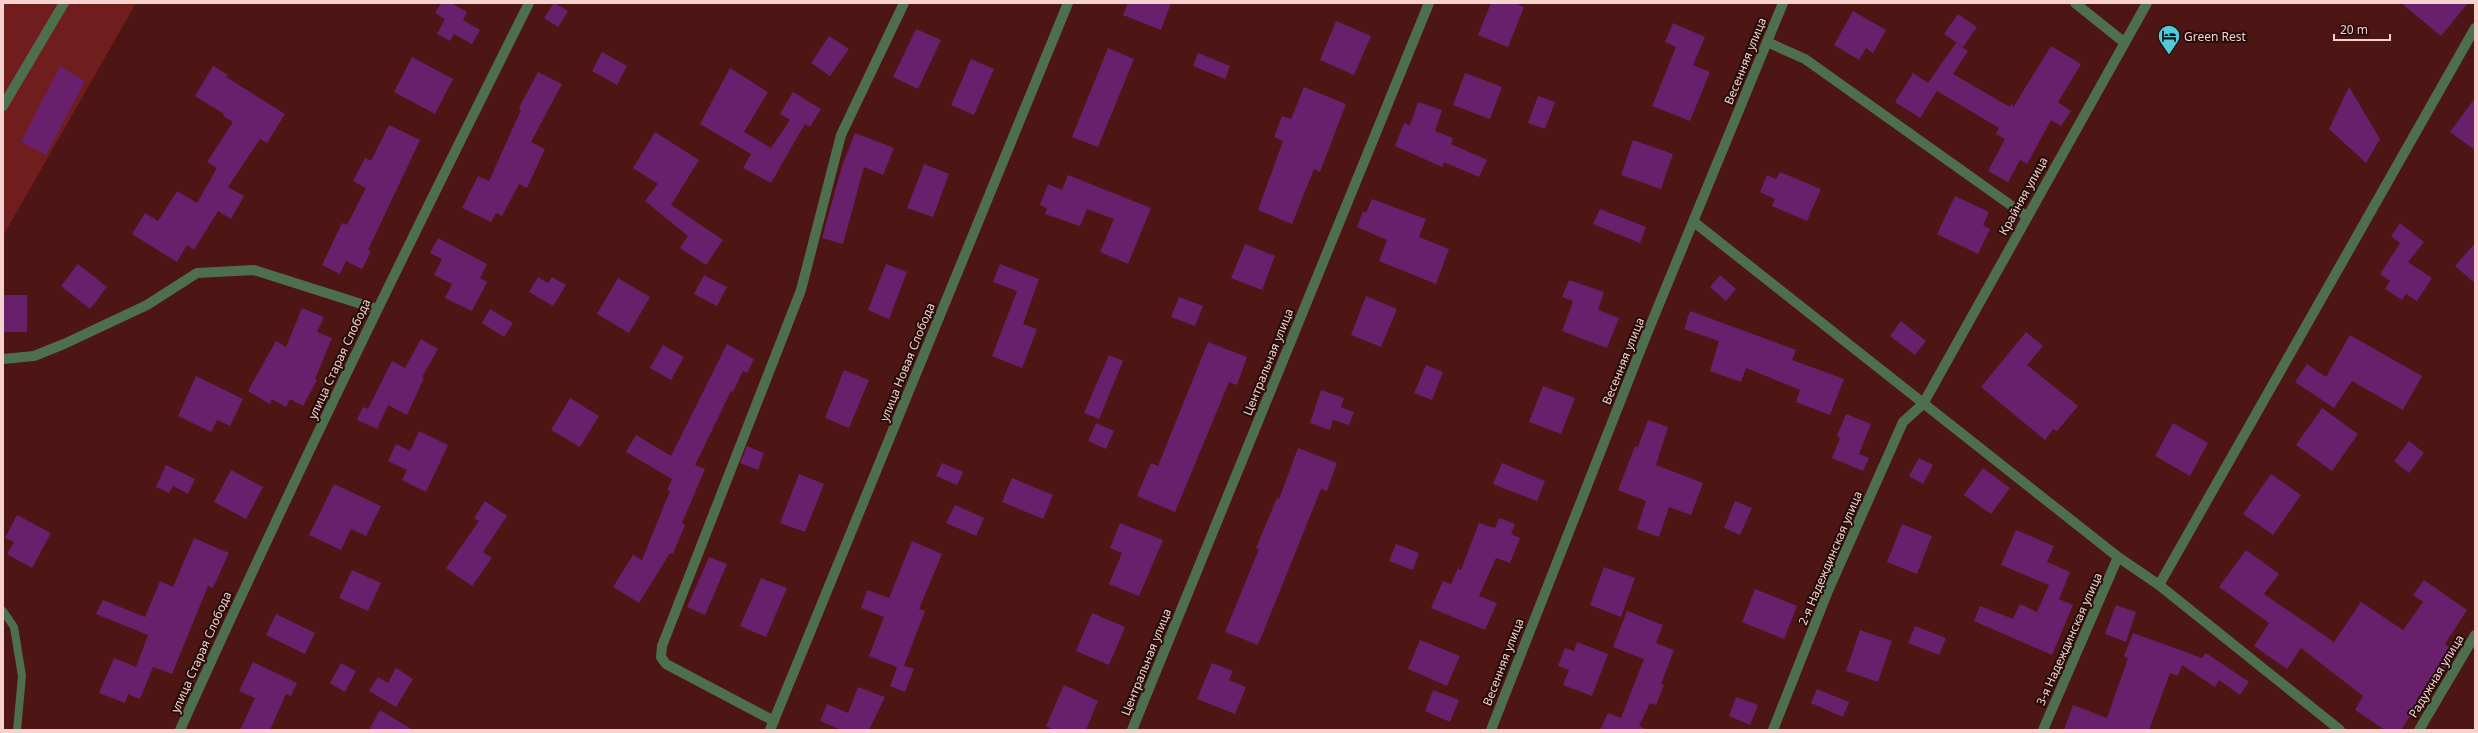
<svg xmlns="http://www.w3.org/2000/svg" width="2478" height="733" font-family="'Noto Sans',sans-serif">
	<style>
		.green { fill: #701d1d }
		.building { fill: #68206d }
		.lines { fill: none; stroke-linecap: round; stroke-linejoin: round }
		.service { stroke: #4d6f4e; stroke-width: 8 }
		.minor { stroke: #4d6f4e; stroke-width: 10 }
		.tertiary { stroke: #4d6f4e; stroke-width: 10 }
		.labels { text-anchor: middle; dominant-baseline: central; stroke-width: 4; stroke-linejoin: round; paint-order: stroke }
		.poi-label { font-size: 12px; fill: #f6d1ce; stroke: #230b0a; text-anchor: start }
		.street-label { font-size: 12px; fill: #f6d1ce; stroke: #230b0a }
	</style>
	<rect width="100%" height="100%" fill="#4d1514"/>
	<path class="green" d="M3 3H136L3 236Z"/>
	<path class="building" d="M441 3H451L467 12 463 20 480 30 472 44 454 34 450 41 437 34 445 19 435 13Z
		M554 3 568 11 558 27 544 18Z
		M1128 3H1171L1161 30 1123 15Z
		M1491 3H1513L1524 7 1508 47 1478 35Z
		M2401 3H2468L2441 36Z
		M1853 11 1886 30 1873 53 1866 48 1859 60 1834 45Z
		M1958 14 1977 27 1963 47 1944 34Z
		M1336 21 1371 36 1354 75 1320 60Z
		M1673 23 1705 37 1693 65 1710 72 1690 121 1652 106 1676 47 1665 42Z
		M916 29 941 40 918 89 893 77Z
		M829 36 849 49 830 76 811 63Z
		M1956 43 1968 51 1953 74 2010 107 2011 104 2014 106 2051 46 2081 64 2058 102 2071 111 2061 126 2051 120 2027 164 2020 160 2008 182 1988 171 2005 139 1996 134 1999 128 1937 91 1920 118 1895 102 1913 73 1928 83Z
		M1108 48 1134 59 1098 147 1072 137Z
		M602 52 627 66 617 85 592 71Z
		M1198 53 1230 66 1225 79 1193 66Z
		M412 57 453 79 435 114 394 92Z
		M971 59 994 69 974 115 951 105Z
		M60 66 85 81 46 155 21 142Z
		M213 66 228 75 226 77 285 114 267 143 260 139 228 187 244 196 231 219 218 211 194 250 187 245 177 262 132 234 145 213 158 221 177 191 197 203 217 168 207 162 233 122 223 116 224 114 195 96Z
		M730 68 768 92 744 132 771 148 790 120 780 114 793 92 821 109 810 127 805 124 799 134 771 183 743 168 751 154 700 124Z
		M538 72 562 84 531 142 545 149 527 188 519 184 502 216 496 213 491 222 462 208 478 176 489 181 521 110 519 108Z
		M1465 73 1502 87 1490 119 1453 105Z
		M1304 87 1346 104 1320 172 1314 169 1292 224 1258 210 1283 141 1274 137 1282 116 1291 119Z
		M2349 87 2380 139 2366 163 2329 129Z
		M1538 96 1555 102 1545 129 1528 123Z
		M2475 98V150L2450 132Z
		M1418 102 1442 110 1435 131 1453 138 1451 144 1487 160 1479 177 1444 162 1442 167 1395 146 1404 123 1410 125Z
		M389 125 420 140 368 250 371 251 362 269 346 261 340 274 322 265 342 223 347 225 366 188 353 181 365 158 371 161Z
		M655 132 699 160 671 205 723 240 706 265 680 248 688 236 645 201 658 184 633 168Z
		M855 133 894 148 883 175 864 167 843 244 822 238 842 166Z
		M1633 140 1673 154 1661 189 1621 175Z
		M924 164 949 174 933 217 907 208Z
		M1780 172 1821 189 1807 221 1772 206 1775 199 1760 192 1767 175 1776 179Z
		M1068 175 1151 208 1128 264 1100 252 1114 219 1087 209 1080 226 1045 214 1047 208 1040 205 1048 184 1062 190Z
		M1955 196 1989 212 1983 225 1990 229 1978 254 1937 234Z
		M1372 199 1426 219 1419 237 1449 249 1436 284 1379 261 1387 240 1357 227 1363 211 1366 213Z
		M1600 209 1646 227 1640 243 1593 224Z
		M2400 223 2424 242 2408 262 2432 278 2417 301 2406 294 2402 300 2385 289 2390 281 2380 274 2400 243 2391 236Z
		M438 238 487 264 480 278 487 282 472 311 445 298 452 284 434 275 442 259 430 253Z
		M2475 243V283L2455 266Z
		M1245 244 1275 256 1262 290 1231 278Z
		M78 264 107 287 90 309 61 286Z
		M886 264 907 272 889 319 868 310Z
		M1000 264 1039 279 1023 324 1037 329 1022 368 992 356 1017 291 993 282Z
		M704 275 727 287 717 306 694 294Z
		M1720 275 1736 289 1726 301 1710 287Z
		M538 277 548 283 552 277 566 285 553 306 529 292Z
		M618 278 650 297 629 333 597 314Z
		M1569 280 1604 292 1598 310 1619 318 1607 348 1562 331 1573 301 1562 297Z
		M3 295H27V332H3Z
		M1366 296 1397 309 1381 347 1351 335Z
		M1179 297 1203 306 1195 326 1171 317Z
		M302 308 324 317 317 332 332 338 315 379 317 380 303 406 290 399 286 407 272 399 270 404 248 391 276 341 286 347Z
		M490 309 513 323 504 337 482 323Z
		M1690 311 1796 350 1792 360 1844 379 1830 415 1796 402 1800 390 1746 368 1741 382 1710 371 1719 341 1684 329Z
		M1901 321 1926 341 1915 355 1890 336Z
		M2026 332 2043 346 2027 365 2078 406 2057 431 2053 429 2045 440 1981 387Z
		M2350 335 2422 376 2403 410 2352 381 2334 408 2295 382 2307 364 2326 377Z
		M421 339 438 349 422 377 424 378 407 415 388 405 377 429 357 420 363 407 368 409 392 361 405 368Z
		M1208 342 1247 357 1237 385 1229 382 1175 512 1137 496 1151 463 1158 466Z
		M727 344 754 359 747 373 743 371 733 392 731 391 695 465 705 469 682 523 685 525 673 554 670 553 639 603 613 587 633 555 642 560 670 491 667 490 672 479 626 452 636 435 671 456Z
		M663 345 684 357 671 380 650 368Z
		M1109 355 1123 361 1099 419 1084 413Z
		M1426 365 1443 372 1432 400 1414 393Z
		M844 370 869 380 849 428 825 418Z
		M196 376 243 399 230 426 217 420 211 432 178 416Z
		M1543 386 1575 398 1561 434 1529 422Z
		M1321 390 1344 398 1341 407 1354 412 1349 425 1333 420 1330 430 1310 423Z
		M570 398 599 416 580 447 551 430Z
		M2322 408 2358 434 2332 471 2296 445Z
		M1846 414 1871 424 1859 454 1869 458 1863 471 1832 458 1840 438 1837 436Z
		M1648 420 1668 427 1656 465 1703 483 1691 515 1669 507 1659 537 1637 529 1646 501 1618 490 1635 446 1638 447Z
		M1096 423 1114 431 1106 449 1088 441Z
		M2173 423 2208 443 2190 476 2155 456Z
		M419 431 448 445 426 492 402 480 407 470 388 461 396 444 410 451Z
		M2409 441 2424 453 2409 473 2394 461Z
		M747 446 764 453 758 470 740 463Z
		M1298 448 1337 463 1327 491 1321 489 1258 645 1225 632 1259 549 1256 548 1277 498 1279 499Z
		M1919 458 1933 465 1923 484 1909 476Z
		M942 463 963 472 957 485 936 476Z
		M1502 463 1545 481 1537 501 1493 484Z
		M166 465 195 479 188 494 173 486 169 493 156 487Z
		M1983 468 2010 488 1991 514 1964 495Z
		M231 470 263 487 246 519 214 502Z
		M799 474 824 484 805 532 780 523Z
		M2271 474 2301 495 2273 535 2243 514Z
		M1012 478 1053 495 1043 519 1002 502Z
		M334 484 381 506 366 536 351 529 341 550 309 535Z
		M485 501 507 516 483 552 492 558 472 586 446 568 479 521 474 518Z
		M1735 501 1752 508 1740 535 1724 528Z
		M955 505 984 518 976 536 946 523Z
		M17 515 51 533 32 568 7 554 14 542 5 538Z
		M1499 518 1515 524 1511 534 1520 538 1510 563 1496 558 1479 596 1497 603 1485 630 1431 608 1443 581 1451 584 1458 568 1461 570 1479 523 1495 528Z
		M1120 523 1163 540 1139 596 1109 584 1122 553 1110 548Z
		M1902 524 1932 536 1917 574 1887 562Z
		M2016 530 2054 546 2047 562 2070 572 2059 599 2073 605 2052 655 1974 621 1980 606 2013 619 2020 604 2037 612 2049 585 2001 565Z
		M194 538 229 553 213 588 208 586 172 674 153 667 140 699 128 694 125 703 99 693 114 658 136 667 148 635 96 614 103 600 145 617 160 581 173 587Z
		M912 541 942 554 919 609 925 611 904 666 914 669 905 692 890 686 897 667 869 656 884 617 861 608 867 590 889 598Z
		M1396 544 1419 553 1413 570 1389 561Z
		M2246 550 2279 574 2264 594 2334 642 2361 602 2403 630 2423 602 2413 595 2424 580 2467 610 2445 644 2456 651 2435 682 2433 681 2401 730H2385L2355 710 2363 696 2301 648 2287 669 2254 646 2269 623 2219 587Z
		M709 557 727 564 705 615 687 607Z
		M1604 567 1635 578 1621 617 1590 605Z
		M352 570 381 583 368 611 339 598Z
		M761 578 787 588 766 637 740 626Z
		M1755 589 1797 606 1784 639 1742 622Z
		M2116 605 2136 612 2126 642 2105 634Z
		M1627 611 1663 625 1656 643 1674 650 1661 684 1664 685 1656 705 1650 703 1639 726 1648 730H1600L1608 713 1621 718 1644 659 1613 647Z
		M1092 613 1125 627 1109 665 1076 651Z
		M276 614 315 633 305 654 266 635Z
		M1915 626 1946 638 1939 655 1908 643Z
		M1860 630 1892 641 1878 682 1846 671Z
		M2133 633 2202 658 2206 653 2249 682 2240 695 2219 680 2215 687 2182 665 2178 676 2170 673 2149 730H2064L2073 705 2107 718 2128 658 2124 656Z
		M1420 640 1460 656 1447 686 1408 669Z
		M1577 642 1608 654 1592 696 1563 685 1569 670 1558 666 1565 648 1574 651Z
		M253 662 297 683 291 696 286 694 270 730H240L255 698 239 691Z
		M341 663 356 671 345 692 330 683Z
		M1212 663 1233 671 1229 680 1246 687 1235 714 1197 699Z
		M396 668 413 679 396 707 369 691 378 677 388 683Z
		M1064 685 1098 701 1086 730H1054L1046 726Z
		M858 687 885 697 869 730H841L820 721 827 704 848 713Z
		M1817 689 1849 702 1843 717 1811 703Z
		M1433 690 1459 700 1450 722 1425 711Z
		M1736 697 1758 705 1750 725 1729 716Z
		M380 710 413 730H369Z"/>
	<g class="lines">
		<path class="service" d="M3 611 14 627 22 676 17 730"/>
		<path class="minor" d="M2075 3 2125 43
			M1767 42 1805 59 2026 216
			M3 106 64 3
			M1694 222 2118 557 2159 585 2340 730
			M3 359 34 356 64 344 147 305 197 273 254 270 377 309
			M2159 585 2475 28
			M774 721 666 664 661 657 662 646 801 290 841 135 904 3
			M180 730C290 485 409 243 529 3
			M1132 730 1429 3
			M1491 730 1646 336 1783 3
			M1773 730 1828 591 1903 422 1923 404 2147 3
			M2043 730 2118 557
			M2419 730 2475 635"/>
		<path class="tertiary" d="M770 730 1068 3"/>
	</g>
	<defs>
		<g id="hotel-pin" transform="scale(1.15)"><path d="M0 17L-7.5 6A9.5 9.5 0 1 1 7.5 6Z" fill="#52cbd8" stroke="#230b0a"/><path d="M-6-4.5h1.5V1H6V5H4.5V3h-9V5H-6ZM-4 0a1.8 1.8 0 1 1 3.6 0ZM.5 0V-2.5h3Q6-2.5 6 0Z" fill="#111"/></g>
	</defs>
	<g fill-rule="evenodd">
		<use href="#hotel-pin" x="2169" y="36"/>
	</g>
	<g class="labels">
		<g class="poi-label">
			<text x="2184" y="36">Green Rest</text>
		</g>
		<g class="street-label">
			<text transform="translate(1745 61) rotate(-68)">Весенняя улица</text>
			<text transform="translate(2023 196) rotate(-61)">Крайняя улица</text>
			<text transform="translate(339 359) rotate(-65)">улица Старая Слобода</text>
			<text transform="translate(1623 361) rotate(-68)">Весенняя улица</text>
			<text transform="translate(907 362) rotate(-68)">улица Новая Слобода</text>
			<text transform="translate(1268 362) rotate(-68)">Центральная улица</text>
			<text transform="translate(1830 558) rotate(-67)">2-я Надеждинская улица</text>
			<text transform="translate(2069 639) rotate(-66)">3-я Надеждинская улица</text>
			<text transform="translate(201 652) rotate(-66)">улица Старая Слобода</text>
			<text transform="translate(1146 662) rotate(-68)">Центральная улица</text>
			<text transform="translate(1503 662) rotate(-69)">Весенняя улица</text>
			<text transform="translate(2436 676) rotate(-59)">Радужная улица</text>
		</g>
	</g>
	<rect width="2478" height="733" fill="none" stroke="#f6d1ce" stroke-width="8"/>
	<path d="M2334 34v6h56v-6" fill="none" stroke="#f6d1ce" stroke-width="2"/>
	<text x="2340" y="34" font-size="12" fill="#f6d1ce" stroke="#230b0a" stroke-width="3" paint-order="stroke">20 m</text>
</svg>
